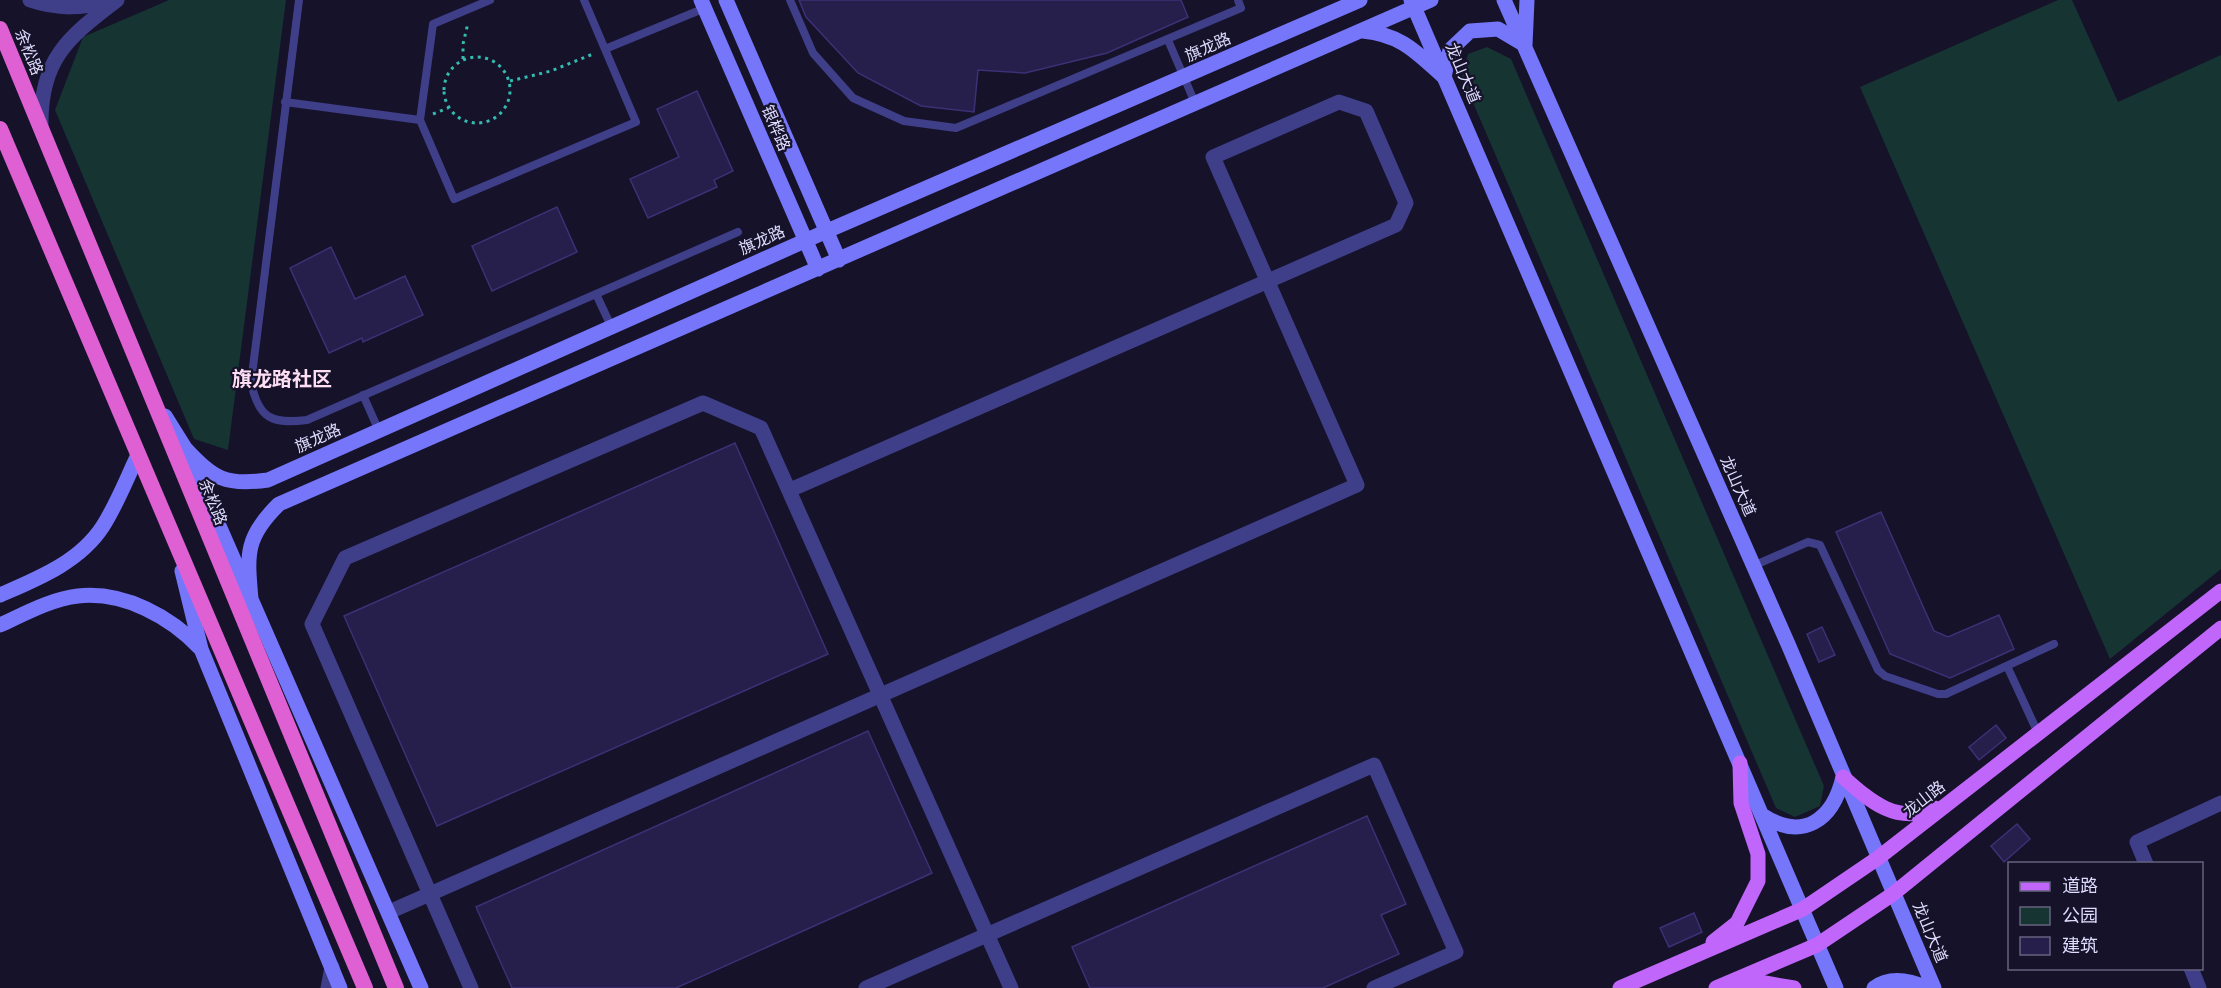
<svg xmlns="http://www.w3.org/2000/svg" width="2221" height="988" font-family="'Roboto Condensed','Noto Sans SC',sans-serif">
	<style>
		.green { fill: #153432 }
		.building { fill: #261e4b; stroke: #3d3176; stroke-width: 1.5 }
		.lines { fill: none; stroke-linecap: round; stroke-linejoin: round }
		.path { stroke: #34baaf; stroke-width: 3; stroke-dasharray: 3 4.5; stroke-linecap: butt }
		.service { stroke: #3f3e88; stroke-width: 8 }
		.minor { stroke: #3f3e88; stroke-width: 15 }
		.tertiary { stroke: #3f3e88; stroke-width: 15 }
		.secondary { stroke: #7676fb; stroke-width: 15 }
		.primary { stroke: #c066fb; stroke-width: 15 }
		.trunk { stroke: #de60d3; stroke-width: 16 }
		.labels { text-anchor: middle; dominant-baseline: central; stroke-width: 4.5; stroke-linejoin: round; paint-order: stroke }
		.street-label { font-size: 16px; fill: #dfdcfe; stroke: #15122a }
		.quarter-label { font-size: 20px; font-weight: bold; fill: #fedef3; stroke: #15122a }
	</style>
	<rect width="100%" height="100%" fill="#15122a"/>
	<path class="green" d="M169 0H286L228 450 194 439 55 110 83 37Z
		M2058 0H2072L2118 102 2221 55V569L2110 659 1860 87Z
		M1487 47 1511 59 1824 786 1820 806 1795 817 1776 808 1462 77 1468 54Z"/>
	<path class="building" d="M799 0H1181L1188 17 1107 53 1025 73 978 70 974 112 921 106 858 73 806 17Z
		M697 91 733 171 714 180 717 187 648 218 630 179 679 157 657 109Z
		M557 207 577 252 492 291 472 246Z
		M331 247 355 299 405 276 423 315 363 342 362 338 329 353 290 268Z
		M735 443 828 654 437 826 344 616Z
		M1881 512 1934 631 1948 637 1999 615 2014 649 1950 678 1890 654 1836 532Z
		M1822 627 1835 655 1819 662 1807 634Z
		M1996 725 2006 738 1979 760 1969 747Z
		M868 731 932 873 676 988H512L476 907Z
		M1367 816 1406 904 1381 915 1399 954 1323 988H1090L1072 947Z
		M2017 824 2030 839 2004 862 1991 846Z
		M1694 913 1702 932 1669 947 1660 928Z"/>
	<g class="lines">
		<path class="path" d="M444 90a33 33 0 1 1 66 0a33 33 0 1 1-66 0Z
			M463 59V44L468 23
			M510 81 551 71 593 54
			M433 114 448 108"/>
		<path class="service" d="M299 0 251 383C259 419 272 424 307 420L738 232
			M490 0 433 24 420 120 454 199 636 122 584 0
			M790 0 813 53 853 98 904 121 956 128 1241 8 1238 0
			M1168 40 1195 103
			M605 49 705 8
			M285 102 420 120
			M596 294 611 326
			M363 395 379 431
			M1753 566 1808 542 1820 545 1878 670 1885 676 1938 694H1946L2054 644
			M2007 666 2038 733"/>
		<path class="minor" d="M2146 864 2137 842 2221 803
			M389 912 1357 485 1213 157 1339 102 1366 111 1406 203 1396 225 790 490
			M2191 968 2199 988
			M471 988 312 624 345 558 703 403 761 428 1011 988
			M866 988 1374 765 1456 952 1374 988"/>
		<path class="tertiary" d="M30 0C59 10 82 8 111 1
			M41 126C40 60 67 38 117 0
			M328 988 332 967"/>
		<path class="secondary" d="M701 0 818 269
			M726 0 839 260
			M1411 0 1836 988
			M1504 0 1788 644 1934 988
			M1363 31C1402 35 1416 52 1444 77L1450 50 1470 31 1498 29 1525 45 1527 0
			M165 416 185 448 421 988
			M185 448C213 479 226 486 268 480L827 231 1360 0
			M182 571 201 649 340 988
			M0 595C37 579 80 562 103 526 117 504 127 478 138 455
			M251 599C247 554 245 537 279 504L1431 0
			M0 625C24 614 51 599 78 596 124 591 171 617 201 649
			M1762 815C1803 842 1833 820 1843 777
			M1874 988C1890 976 1909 980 1927 988"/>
		<path class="primary" d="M1843 777C1871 802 1897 825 1935 808
			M1713 942 1737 923 1758 881V854L1741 803 1740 763
			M1735 987 1765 983 1794 988
			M1620 988 1803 909 1878 858 2221 591
			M1716 988 1817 945 1893 894 2221 628"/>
		<path class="trunk" d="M0 29 396 988
			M0 129 365 988"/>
	</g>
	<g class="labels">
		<g class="street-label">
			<text transform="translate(1208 47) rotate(-24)">旗龙路</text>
			<text transform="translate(29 52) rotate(68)">余松路</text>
			<text transform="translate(1463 73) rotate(67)">龙山大道</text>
			<text transform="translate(776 128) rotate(67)">银桦路</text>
			<text transform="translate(762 240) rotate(-24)">旗龙路</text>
			<text transform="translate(318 438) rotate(-24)">旗龙路</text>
			<text transform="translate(1738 486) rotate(66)">龙山大道</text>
			<text transform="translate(213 502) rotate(68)">余松路</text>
			<text transform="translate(1924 799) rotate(-38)">龙山路</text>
			<text transform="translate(1930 932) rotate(67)">龙山大道</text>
		</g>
		<g class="quarter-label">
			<text x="282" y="379">旗龙路社区</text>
		</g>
	</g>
	<rect x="2008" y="862" width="195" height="108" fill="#15122a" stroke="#66637f" stroke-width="1.5"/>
	<rect x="2020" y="882" width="30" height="9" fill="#c066fb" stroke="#66637f" stroke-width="1.5"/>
	<text x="2062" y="892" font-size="18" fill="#dfdcfe">道路</text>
	<rect x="2020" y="907" width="30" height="18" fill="#153432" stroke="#66637f" stroke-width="1.5"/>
	<text x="2062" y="922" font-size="18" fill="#dfdcfe">公园</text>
	<rect x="2020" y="937" width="30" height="18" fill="#261e4b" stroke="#66637f" stroke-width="1.5"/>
	<text x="2062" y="952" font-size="18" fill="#dfdcfe">建筑</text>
</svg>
